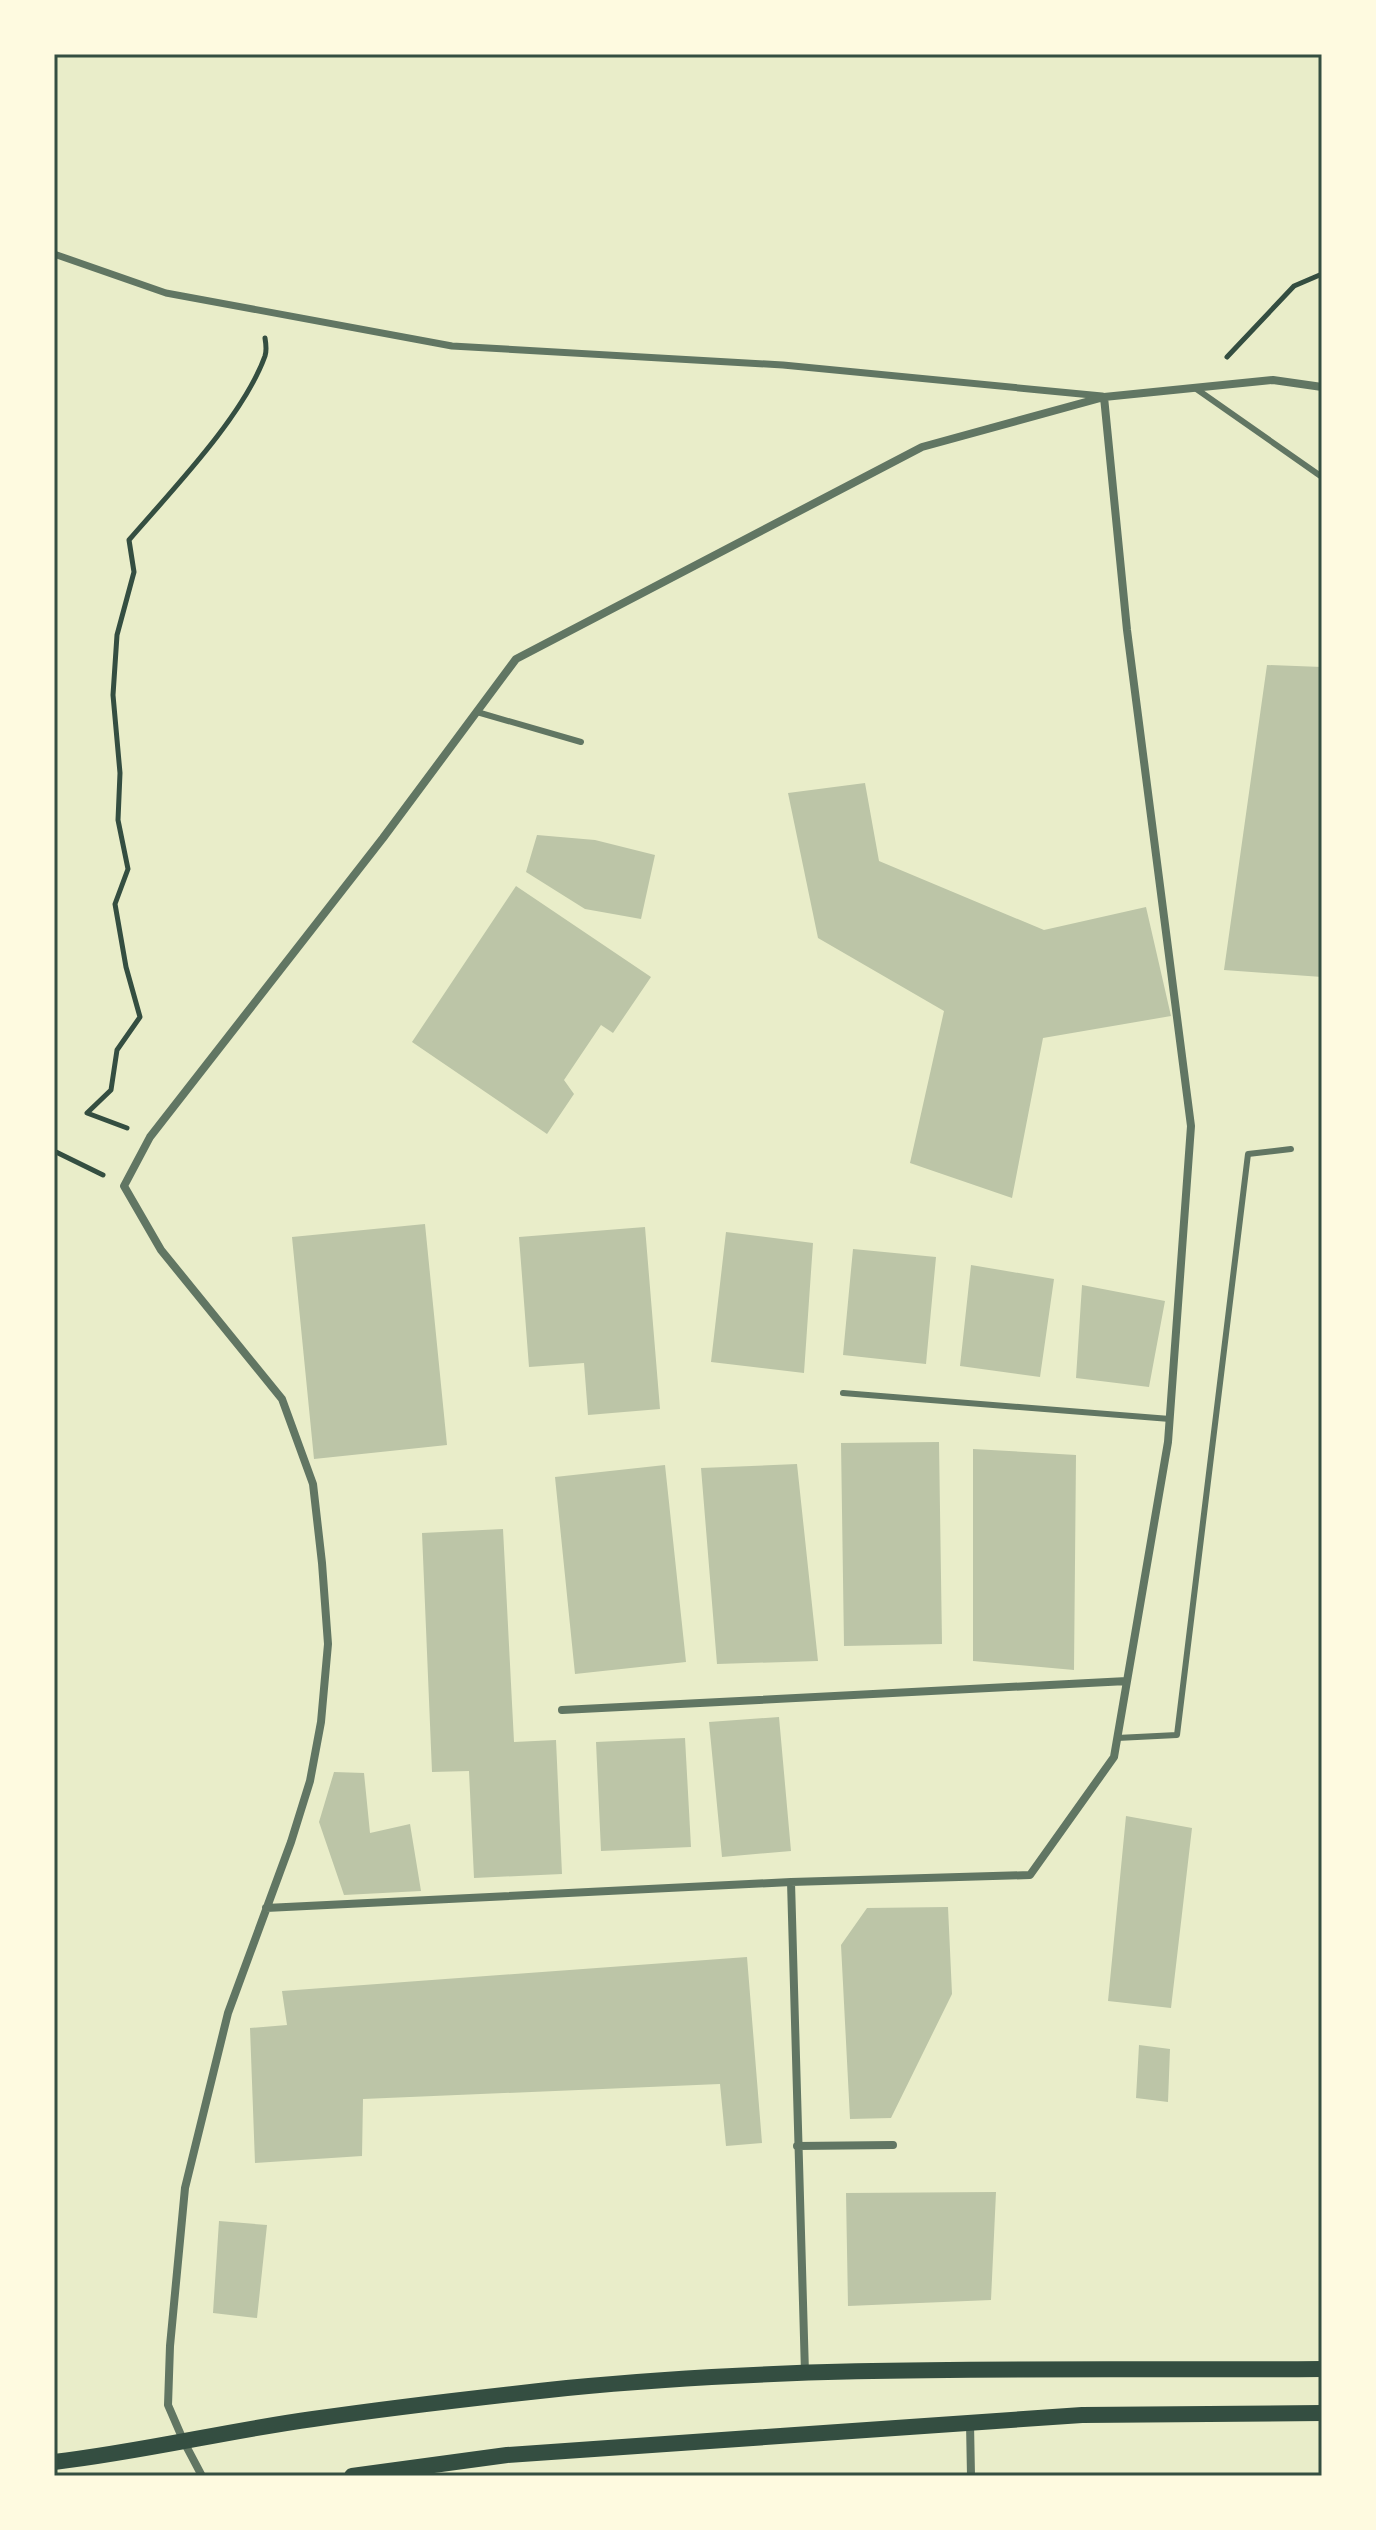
<svg xmlns="http://www.w3.org/2000/svg" width="1376" height="2530" font-family="Inter,sans-serif">
	<style>
		.building { fill: #bcc5a7 }
		.lines { fill: none; stroke-linecap: round; stroke-linejoin: round }
		.path { stroke: #344e41; stroke-width: 5 }
		.service { stroke: #617663; stroke-width: 6 }
		.pedestrian { stroke: #617663; stroke-width: 7 }
		.minor { stroke: #617663; stroke-width: 8 }
		.secondary { stroke: #344e41; stroke-width: 16 }
		.neatline { fill: none; stroke: #344e41; stroke-width: 3 }
	</style>
	<rect width="100%" height="100%" fill="#e9edc9"/>
	<path class="building" d="M1267 665 1322 667V977L1224 970Z
		M865 783 879 861 1044 930 1146 907 1171 1016 1043 1038 1012 1198 910 1163 944 1011 818 938 788 793Z
		M537 835 595 840 655 855 641 919 585 909 526 872Z
		M516 886 651 977 613 1033 601 1025 564 1080 574 1094 547 1134 412 1042Z
		M425 1224 447 1445 314 1459 292 1237Z
		M645 1227 660 1409 588 1415 584 1363 529 1367 519 1237Z
		M726 1232 813 1243 804 1373 711 1362Z
		M853 1249 936 1257 926 1364 843 1355Z
		M971 1265 1054 1279 1040 1377 960 1366Z
		M1082 1285 1165 1301 1149 1387 1076 1378Z
		M939 1442 942 1644 844 1646 841 1443Z
		M973 1449 1076 1455 1074 1670 973 1661Z
		M797 1464 818 1661 717 1664 701 1468Z
		M665 1465 686 1662 575 1674 555 1477Z
		M503 1529 514 1742 556 1740 562 1874 474 1878 469 1771 432 1772 422 1533Z
		M779 1717 791 1851 722 1857 709 1722Z
		M685 1738 691 1847 601 1851 596 1742Z
		M334 1772 364 1773 370 1833 410 1824 421 1891 344 1895 319 1822Z
		M1126 1816 1192 1828 1171 2008 1108 2001Z
		M948 1907 952 1994 891 2118 850 2119 841 1945 867 1908Z
		M747 1957 762 2143 726 2146 720 2084 363 2099 362 2156 255 2163 250 2028 287 2025 282 1991Z
		M1139 2045 1170 2049 1168 2102 1136 2098Z
		M996 2192 991 2300 848 2306 846 2193Z
		M219 2221 267 2225 257 2318 213 2313Z"/>
	<g class="lines">
		<path class="path" d="M1227 357 1294 286 1322 274
			M127 1128 87 1113 111 1090 117 1050 140 1017 126 967 115 904 128 869 118 820 120 773 113 695 117 635 134 572 129 540C172 490 243 417 265 356 267 350 266 344 265 338
			M54 1151 103 1175"/>
		<path class="service" d="M1195 388 1322 477
			M477 712 581 742
			M843 1393 1170 1419
			M1117 1738 1177 1735 1248 1154 1291 1149"/>
		<path class="pedestrian" d="M54 254 166 293 452 346 783 365 1102 396"/>
		<path class="minor" d="M562 1710 1127 1681
			M266 1908 791 1882
			M797 2146 893 2145
			M805 2373 791 1882 1030 1875 1114 1757 1168 1442 1191 1126 1127 630 1104 397
			M970 2423 971 2476
			M202 2476 184 2442 168 2405 170 2346 185 2188 228 2013 291 1842 310 1781 321 1722 328 1644 322 1563 313 1484 282 1399 161 1250 124 1186 150 1137 383 838 516 659 922 447 1104 397 1273 380 1322 387"/>
		<path class="secondary" d="M54 2462C141 2452 226 2431 313 2419 397 2407 483 2397 567 2388 818 2363 1070 2371 1322 2369
			M352 2476 507 2455 1082 2415 1322 2413"/>
	</g>
	<rect width="1376" height="2530" fill="none" stroke="#fefae0" stroke-width="112"/>
	<rect x="56" y="56" width="1264" height="2418" class="neatline"/>
</svg>
